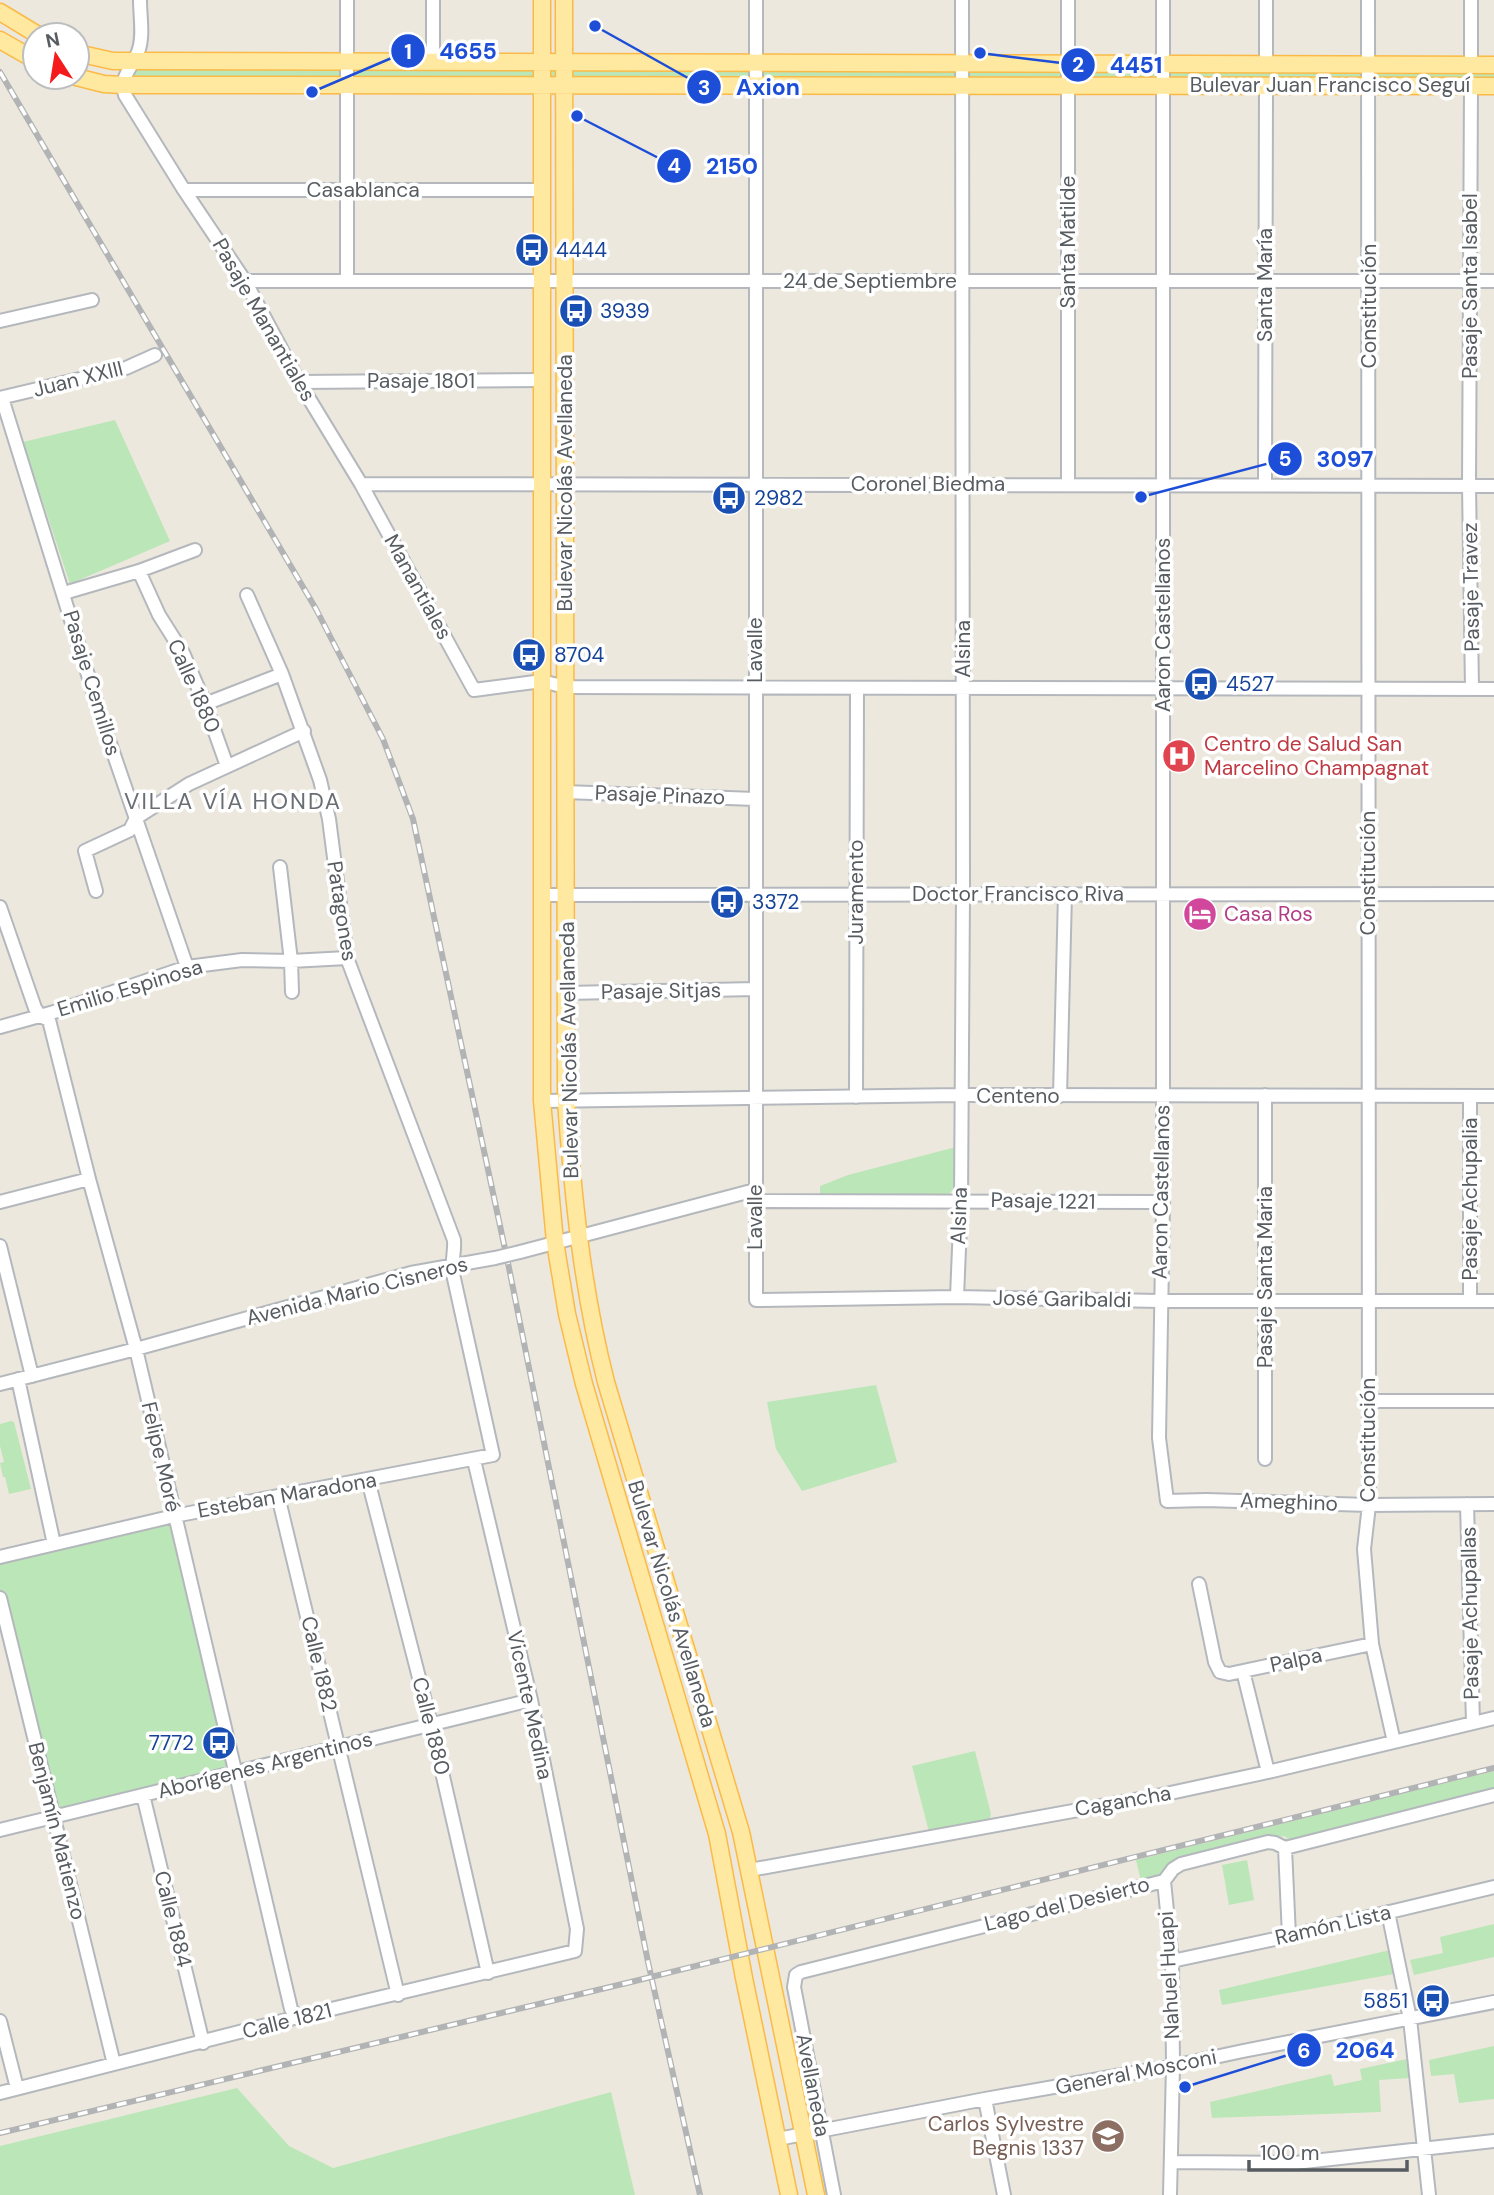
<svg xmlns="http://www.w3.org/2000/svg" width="1494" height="2195" font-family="'DM Sans',sans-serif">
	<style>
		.green { fill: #bbe6b7 }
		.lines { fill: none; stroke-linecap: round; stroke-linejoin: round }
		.minor-casing { stroke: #b4b8bd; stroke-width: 16 }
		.major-casing { stroke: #fbba47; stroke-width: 19 }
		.minor { stroke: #fff; stroke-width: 12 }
		.major { stroke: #ffe8a0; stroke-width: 16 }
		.rail-casing { stroke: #b2b3b4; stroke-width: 6 }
		.rail { stroke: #fff; stroke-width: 3.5; stroke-dasharray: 10; stroke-linecap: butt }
		.minor-bridge-casing { stroke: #b4b8bd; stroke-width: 16; stroke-linecap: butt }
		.minor-bridge { stroke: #fff; stroke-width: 12 }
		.labels { text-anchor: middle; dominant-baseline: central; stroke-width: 7; stroke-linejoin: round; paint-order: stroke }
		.street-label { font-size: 21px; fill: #575c61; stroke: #fff }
		.transit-label { font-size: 21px; fill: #164399; stroke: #fff; text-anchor: start }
		.health-label { font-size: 21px; fill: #be3a42; stroke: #fff; text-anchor: start }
		.hotel-label { font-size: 21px; fill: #b23c85; stroke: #fff; text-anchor: start }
		.education-label { font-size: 21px; fill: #785e54; stroke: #fff; text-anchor: end }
		.neighbourhood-label { font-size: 23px; letter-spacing: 2px; fill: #686e73; stroke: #fff }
		.leader { fill: none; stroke: #1d4ed8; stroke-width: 2.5 }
		.callout-dot { fill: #1d4ed8; stroke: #fff; stroke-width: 2.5 }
		.mark-label { font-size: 21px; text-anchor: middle; font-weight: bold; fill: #fff }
		.callout-label { font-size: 23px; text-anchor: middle; font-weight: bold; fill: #1d4ed8; stroke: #fff; stroke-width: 7; stroke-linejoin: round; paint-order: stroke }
	</style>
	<rect width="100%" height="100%" fill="#ece8de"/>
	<path class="green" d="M133 61 1494 65V86L123 85Z
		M115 420 170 541 70 584 23 442Z
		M956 1147V1186L949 1194 820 1195V1186L848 1175Z
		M876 1385 897 1462 802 1491 776 1449 767 1402Z
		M11 1421 14 1422 31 1489 9 1494 5 1477H3L0 1463 4 1462 0 1446V1424Z
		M174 1516 235 1772 54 1817 0 1598V1557Z
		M975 1751 991 1814 989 1821 929 1832 912 1766Z
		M1494 1771V1792L1293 1842 1284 1836 1176 1862 1163 1877 1141 1881 1136 1860Z
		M1247 1860 1254 1900 1229 1905 1222 1865Z
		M1494 1924V1957L1414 1975 1410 1960 1443 1953 1440 1937Z
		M1390 1950 1394 1974 1222 2005 1219 1990Z
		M1494 2046V2099L1459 2103 1454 2074 1431 2076 1429 2060Z
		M1407 2059 1409 2078 1379 2080 1381 2112 1212 2118 1210 2102 1331 2074 1334 2086 1362 2080 1360 2069Z
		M237 2088 289 2146 333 2168 611 2092 635 2195H0V2146Z"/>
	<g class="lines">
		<g class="minor-casing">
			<path id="minor" d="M140 0C140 16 144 38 138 52 132 68 119 77 125 95L184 190 245 281 299 382 361 484 474 690 542 681 565 687 1494 689
				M347 0V281
				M433 0V62
				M756 0V1300L957 1297 1160 1301H1494
				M1068 0V485
				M1163 0V1202L1159 1438 1167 1501 1206 1500 1369 1505 1494 1504
				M1368 0 1369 1505 1364 1549 1372 1644 1394 1742
				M1266 64V0
				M1471 65V0
				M1471 86 1469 485 1472 689
				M184 190H543
				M245 281H1494
				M0 321 92 300
				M299 382 543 380
				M0 398 126 368 155 355
				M2 398 102 720 187 967
				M361 484 1494 486
				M1265 485 1266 85
				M139 571 159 615 183 653 205 704 227 766
				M64 593 139 571 195 550
				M205 704 282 674
				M565 792 755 799
				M280 867 291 961 292 992
				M96 891 85 851 130 830 136 818 189 784 304 731
				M542 895 1494 894
				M0 907 35 1008 40 1016 49 1020 89 1179 136 1349 291 2009 298 2017
				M566 993 755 989
				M0 1027 54 1012 187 967 242 960 291 961 347 958
				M1060 1096 1065 894
				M1470 1096V1301
				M856 1097 857 688
				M542 1101 960 1095 1494 1096
				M755 1201 1163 1202
				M0 1202 89 1179
				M0 1246 32 1376
				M520 1252 755 1190
				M957 1297 961 1200 963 894 962 0
				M18 1379 54 1544
				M0 1384 136 1349 411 1273 495 1258
				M1369 1401H1494
				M1265 1459V1095
				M368 1480 431 1724 488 1973
				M278 1496 398 1995
				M1467 1504 1473 1723
				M0 1557 174 1516 493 1455 453 1274C451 1262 455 1253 454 1240L347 958 329 819 320 780 282 674 247 595
				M1199 1584 1215 1662 1220 1672 1229 1674 1243 1671 1372 1644
				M0 1598 114 2064
				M1243 1671 1268 1772
				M143 1795 203 2043
				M0 1830 531 1700
				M1285 1848 1289 1936
				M750 1870 1161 1795 1268 1772 1494 1718
				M1164 1881 1172 1961 1173 2066 1170 2195
				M1388 1912 1410 2019 1429 2195
				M1172 1961 1289 1936 1494 1887
				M0 2021 17 2088
				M0 2093 298 2017 575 1951 577 1929 531 1700 474 1460
				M985 2099 1004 2195
				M778 2139 985 2099 1173 2066 1243 2051 1494 2002
				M1171 2162 1295 2163 1494 2141
				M834 2195 794 1987 796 1975 801 1972 1164 1881 1173 1869 1181 1864 1268 1842 1275 1843 1285 1848 1494 1795"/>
		</g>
		<g class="major-casing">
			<path id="major" d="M542 0V1101L555 1242 567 1314 584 1384 717 1834 744 1978 789 2195
				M564 0 566 1101C573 1196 582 1289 606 1382L741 1832 816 2195
				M0 12 38 35
				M0 40 35 60
				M77 53 113 61H133L1494 65
				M76 77 104 84 123 85 1494 86"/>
		</g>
		<use href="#minor" class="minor"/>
		<use href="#major" class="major"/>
		<g class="rail-casing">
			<path id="rail" d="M0 72 316 609 383 739 413 819 508 1263 648 1962 700 2195
				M0 2133 635 1981 1494 1768"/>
		</g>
		<use href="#rail" class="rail"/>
		<g class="minor-bridge-casing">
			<path id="minor-bridge" d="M495 1258 520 1252"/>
		</g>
		<use href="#minor-bridge" class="minor-bridge"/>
	</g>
	<defs>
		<g id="bus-disc" transform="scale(1.75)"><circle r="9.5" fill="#1a4fb4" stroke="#fff"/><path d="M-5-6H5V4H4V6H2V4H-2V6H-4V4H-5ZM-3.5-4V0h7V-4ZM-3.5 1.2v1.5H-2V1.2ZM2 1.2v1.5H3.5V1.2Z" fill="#fff"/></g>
		<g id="hospital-disc" transform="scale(1.75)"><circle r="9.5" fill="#e0444e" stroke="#fff"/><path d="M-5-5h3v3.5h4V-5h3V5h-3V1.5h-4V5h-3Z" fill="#fff"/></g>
		<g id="hotel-disc" transform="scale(1.75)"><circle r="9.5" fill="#d1479c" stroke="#fff"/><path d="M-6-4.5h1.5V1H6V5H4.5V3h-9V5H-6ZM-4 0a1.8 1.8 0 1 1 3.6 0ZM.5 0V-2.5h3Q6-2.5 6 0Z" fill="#fff"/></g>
		<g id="school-disc" transform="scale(1.75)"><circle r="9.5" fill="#8d6e63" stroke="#fff"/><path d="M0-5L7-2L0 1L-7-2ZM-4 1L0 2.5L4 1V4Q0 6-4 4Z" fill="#fff"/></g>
	</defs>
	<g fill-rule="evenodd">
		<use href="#bus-disc" x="532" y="250"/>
		<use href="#bus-disc" x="576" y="311"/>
		<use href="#bus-disc" x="729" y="498"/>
		<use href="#bus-disc" x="529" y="655"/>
		<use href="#bus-disc" x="1201" y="684"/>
		<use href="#hospital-disc" x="1179" y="756"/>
		<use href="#bus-disc" x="727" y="902"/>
		<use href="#hotel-disc" x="1200" y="914"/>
		<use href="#bus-disc" x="219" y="1743"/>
		<use href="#bus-disc" x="1433" y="2001"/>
		<use href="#school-disc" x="1108" y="2136"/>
	</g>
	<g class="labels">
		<g class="street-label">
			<text x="1330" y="85">Bulevar Juan Francisco Seguí</text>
			<text x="363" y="190">Casablanca</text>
			<text transform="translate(1068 242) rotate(-90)">Santa Matilde</text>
			<text x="870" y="281">24 de Septiembre</text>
			<text transform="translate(1265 285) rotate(-90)">Santa María</text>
			<text transform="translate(1470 286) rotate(-90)">Pasaje Santa Isabel</text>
			<text transform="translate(1369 306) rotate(-90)">Constitución</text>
			<text transform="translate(264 320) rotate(60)">Pasaje Manantiales</text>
			<text transform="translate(78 379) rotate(-14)">Juan XXIII</text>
			<text x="421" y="381">Pasaje 1801</text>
			<text transform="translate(565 483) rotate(-90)">Bulevar Nicolás Avellaneda</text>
			<text x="928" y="484">Coronel Biedma</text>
			<text transform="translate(418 587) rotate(61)">Manantiales</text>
			<text transform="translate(1471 587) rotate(-91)">Pasaje Travez</text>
			<text transform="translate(1163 625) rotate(-90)">Aaron Castellanos</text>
			<text transform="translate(963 649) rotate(-90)">Alsina</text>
			<text transform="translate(755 650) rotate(-90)">Lavalle</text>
			<text transform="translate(92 683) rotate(73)">Pasaje Cemillos</text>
			<text transform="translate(194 686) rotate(66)">Calle 1880</text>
			<text transform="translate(660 795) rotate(2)">Pasaje Pinazo</text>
			<text transform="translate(1368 873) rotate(-90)">Constitución</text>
			<text transform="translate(856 892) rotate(-90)">Juramento</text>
			<text x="1018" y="894">Doctor Francisco Riva</text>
			<text transform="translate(342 911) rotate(81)">Patagones</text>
			<text transform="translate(130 988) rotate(-17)">Emilio Espinosa</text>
			<text transform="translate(661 991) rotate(-1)">Pasaje Sitjas</text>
			<text transform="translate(569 1050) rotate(-91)">Bulevar Nicolás Avellaneda</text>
			<text x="1018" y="1096">Centeno</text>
			<text transform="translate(1161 1192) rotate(-89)">Aaron Castellanos</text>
			<text transform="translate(1470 1199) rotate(-90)">Pasaje Achupalia</text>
			<text transform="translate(1043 1201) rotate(1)">Pasaje 1221</text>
			<text transform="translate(959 1216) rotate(-88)">Alsina</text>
			<text transform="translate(755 1217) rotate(-90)">Lavalle</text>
			<text transform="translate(1265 1277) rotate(-90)">Pasaje Santa Maria</text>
			<text transform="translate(357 1291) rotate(-14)">Avenida Mario Cisneros</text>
			<text transform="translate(1062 1299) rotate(1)">José Garibaldi</text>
			<text transform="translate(1368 1440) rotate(-90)">Constitución</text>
			<text transform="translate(161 1457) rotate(77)">Felipe Moré</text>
			<text transform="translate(287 1495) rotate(-10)">Esteban Maradona</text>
			<text transform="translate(1289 1502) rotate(2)">Ameghino</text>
			<text transform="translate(672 1604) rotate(73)">Bulevar Nicolás Avellaneda</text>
			<text transform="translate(1470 1613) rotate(-91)">Pasaje Achupallas</text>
			<text transform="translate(1296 1660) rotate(-12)">Palpa</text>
			<text transform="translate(319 1664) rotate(77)">Calle 1882</text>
			<text transform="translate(530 1705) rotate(78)">Vicente Medina</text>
			<text transform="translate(431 1726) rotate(76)">Calle 1880</text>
			<text transform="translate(265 1765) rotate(-14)">Aborígenes Argentinos</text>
			<text transform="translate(1123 1801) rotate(-10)">Cagancha</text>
			<text transform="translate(57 1831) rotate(76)">Benjamín Matienzo</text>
			<text transform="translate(1067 1904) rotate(-14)">Lago del Desierto</text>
			<text transform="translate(173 1919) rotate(76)">Calle 1884</text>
			<text transform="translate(1333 1925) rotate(-13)">Ramón Lista</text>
			<text transform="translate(1169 1975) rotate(-93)">Nahuel Huapi</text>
			<text transform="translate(287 2021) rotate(-14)">Calle 1821</text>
			<text transform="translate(1136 2072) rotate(-11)">General Mosconi</text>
			<text transform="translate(813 2085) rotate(79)">Avellaneda</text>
		</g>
		<g class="transit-label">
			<text x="556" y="250">4444</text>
			<text x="600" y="311">3939</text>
			<text x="754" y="498">2982</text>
			<text x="554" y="655">8704</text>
			<text x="1226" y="684">4527</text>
			<text x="752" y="902">3372</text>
			<text x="194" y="1743" text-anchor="end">7772</text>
			<text x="1408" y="2001" text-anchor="end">5851</text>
		</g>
		<g class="health-label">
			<text x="1204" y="744">Centro de Salud San<tspan x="1204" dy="24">Marcelino Champagnat</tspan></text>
		</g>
		<g class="hotel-label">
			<text x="1224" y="914">Casa Ros</text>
		</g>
		<g class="education-label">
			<text x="1084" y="2124">Carlos Sylvestre<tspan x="1084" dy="24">Begnis 1337</tspan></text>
		</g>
		<g class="neighbourhood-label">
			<text x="233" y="801">VILLA VÍA HONDA</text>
		</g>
	</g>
	<path class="leader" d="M312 92L408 51M980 53L1078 65M595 26L704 87M577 116L674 166M1141 497L1285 459M1185 2087L1304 2050"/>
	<g class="callout-dot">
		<circle cx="312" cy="92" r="7"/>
		<circle cx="980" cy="53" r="7"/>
		<circle cx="595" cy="26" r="7"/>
		<circle cx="577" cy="116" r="7"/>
		<circle cx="1141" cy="497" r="7"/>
		<circle cx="1185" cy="2087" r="7"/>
		<circle cx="408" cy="51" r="18"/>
		<circle cx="1078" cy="65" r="18"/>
		<circle cx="704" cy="87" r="18"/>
		<circle cx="674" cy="166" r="18"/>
		<circle cx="1285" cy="459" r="18"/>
		<circle cx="1304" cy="2050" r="18"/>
	</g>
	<g class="mark-label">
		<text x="408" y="59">1</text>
		<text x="1078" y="72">2</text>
		<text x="704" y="95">3</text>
		<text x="674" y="173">4</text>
		<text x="1285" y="466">5</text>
		<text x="1304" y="2058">6</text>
	</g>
	<g class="callout-label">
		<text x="468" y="59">4655</text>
		<text x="1136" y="73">4451</text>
		<text x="768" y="95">Axion</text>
		<text x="732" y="174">2150</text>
		<text x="1345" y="467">3097</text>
		<text x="1365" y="2058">2064</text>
	</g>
	<g transform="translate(56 56) rotate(348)"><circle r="33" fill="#ffffff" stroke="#bcbec0" stroke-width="2"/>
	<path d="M0-5L12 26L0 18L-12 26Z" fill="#f51a1b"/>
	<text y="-10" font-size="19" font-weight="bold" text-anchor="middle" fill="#575c61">N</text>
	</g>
	<path d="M1249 2160v10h158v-10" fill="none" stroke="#575c61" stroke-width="3.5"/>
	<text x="1260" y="2160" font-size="21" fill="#575c61" stroke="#ffffff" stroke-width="5" paint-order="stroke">100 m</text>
</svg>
